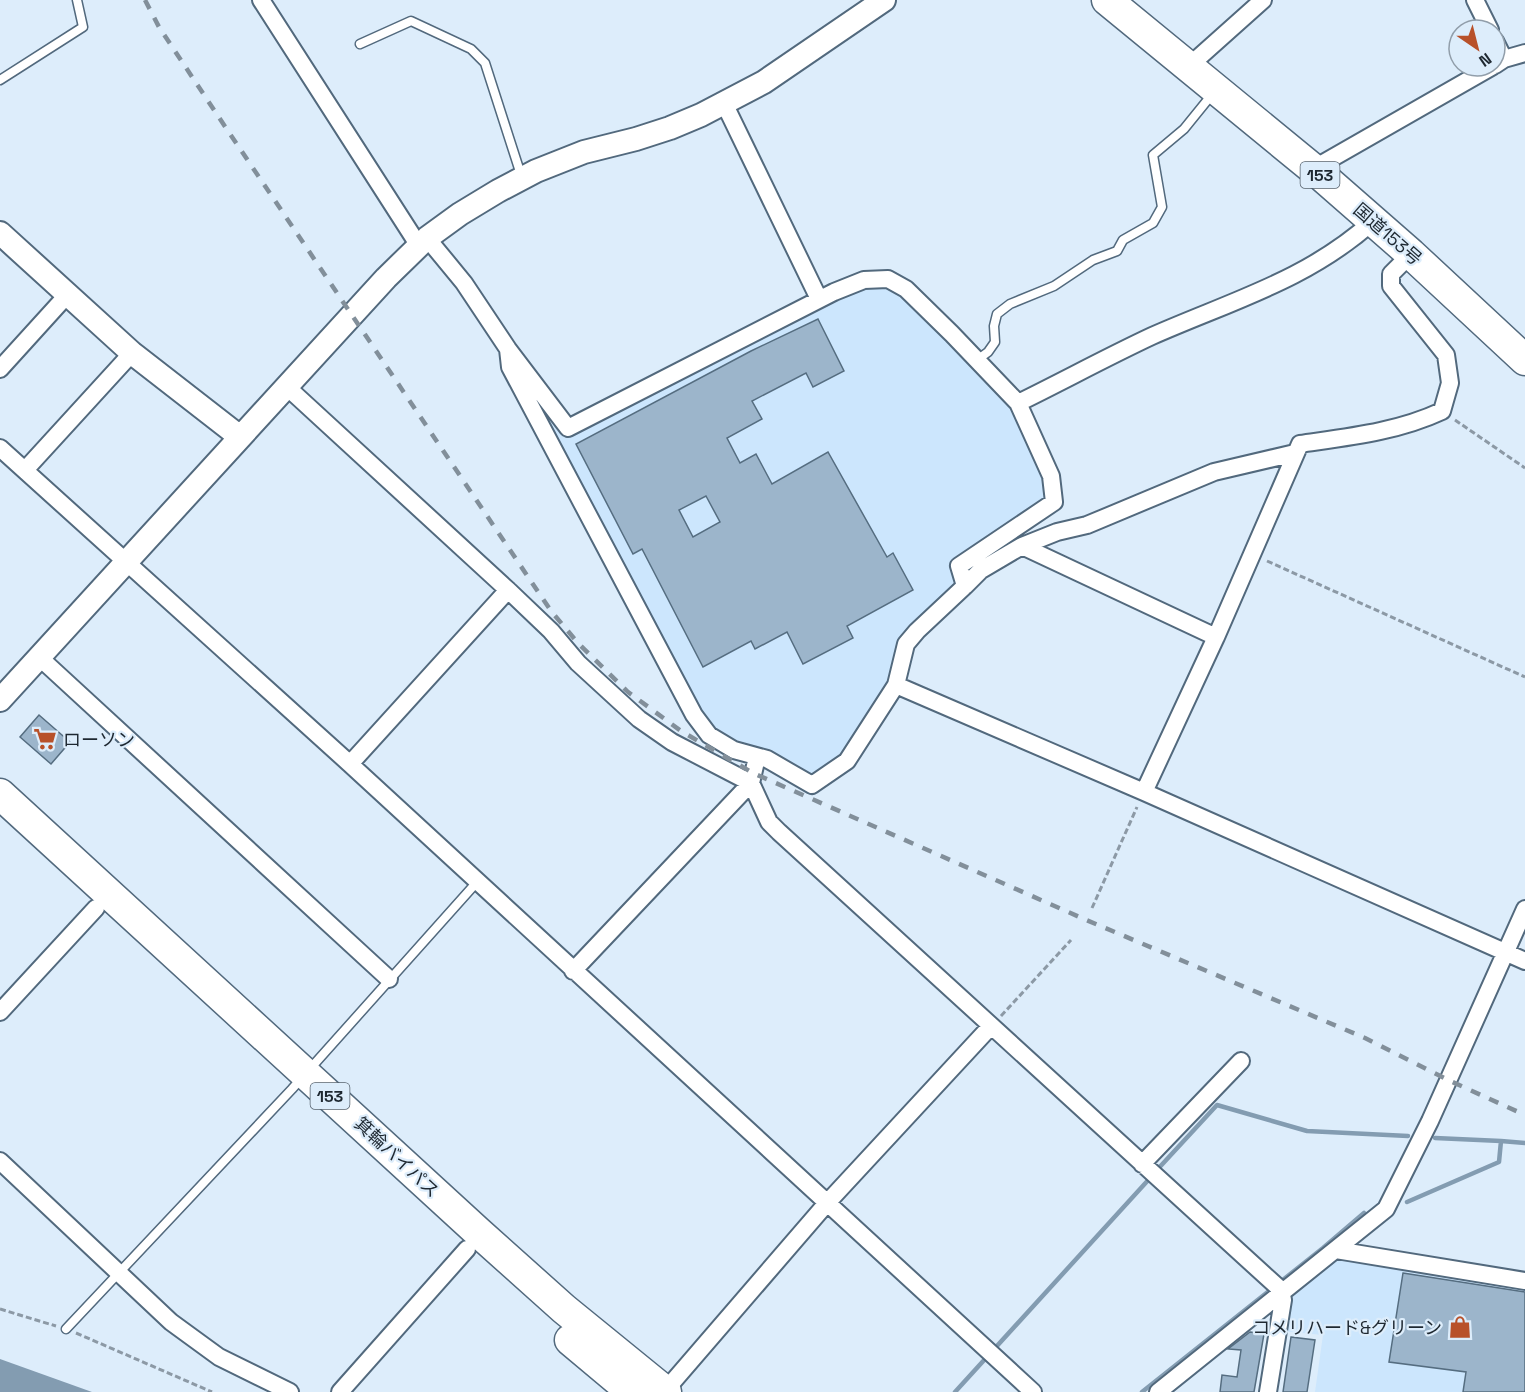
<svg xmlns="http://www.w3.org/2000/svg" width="1525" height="1392" font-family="'Space Grotesk','Noto Sans JP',sans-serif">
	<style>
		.built { fill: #cce6fd }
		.water { fill: #839cb1 }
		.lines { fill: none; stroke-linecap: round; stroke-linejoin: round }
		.stream { stroke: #839cb1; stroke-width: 4.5 }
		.building { fill: #9cb5cb; stroke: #556d80; stroke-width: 1.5; fill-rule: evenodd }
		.lane-casing { stroke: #52697d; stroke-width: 11 }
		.street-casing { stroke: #52697d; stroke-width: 20 }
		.secondary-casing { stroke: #52697d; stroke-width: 26 }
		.highway-casing { stroke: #52697d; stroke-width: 33 }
		.path { stroke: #8c99a5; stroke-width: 3; stroke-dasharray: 6 3; stroke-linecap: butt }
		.lane { stroke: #fff; stroke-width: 8 }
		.street { stroke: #fff; stroke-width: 16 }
		.secondary { stroke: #fff; stroke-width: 22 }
		.highway { stroke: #fff; stroke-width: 30 }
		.rail { stroke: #828f9a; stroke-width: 4.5; stroke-dasharray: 10 10; stroke-linecap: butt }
		.labels { text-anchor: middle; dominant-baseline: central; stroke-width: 4.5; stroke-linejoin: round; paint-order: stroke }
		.shield { fill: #ddedfb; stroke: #57636e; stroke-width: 1.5 }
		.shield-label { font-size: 16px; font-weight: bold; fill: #1e2831 }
		.street-label { font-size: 18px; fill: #1e2831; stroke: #ddedfb }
		.poi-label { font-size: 18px; fill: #1e2831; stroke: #ddedfb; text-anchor: start }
	</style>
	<rect width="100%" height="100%" fill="#ddedfb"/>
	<path class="built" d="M888 279 1018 403 1054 502 960 566 965 586 917 631 896 685 847 761 812 785 709 735 510 367 568 428 834 292Z
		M1336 1256 1525 1285V1392H1315L1323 1335 1281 1331 1295 1290Z"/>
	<path class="water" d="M0 1359 92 1392H0Z"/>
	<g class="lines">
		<path class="stream" d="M1435 1138 1501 1141
			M1156 1171 1217 1105 1307 1131 1408 1136
			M1407 1202 1499 1162 1501 1141 1525 1143
			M955 1392 1151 1177
			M1142 1392 1323 1248 1364 1213"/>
	</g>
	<path class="building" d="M818 319 844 371 813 387 806 373 752 401 762 419 727 438 740 463 756 454 772 484 828 452 887 557 893 553 913 590 847 626 853 638 803 664 787 632 755 649 751 641 703 667 642 549 633 554 576 444 751 351ZM706 496 720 522 693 537 679 510Z
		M39 715 70 742 51 764 20 737Z
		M1403 1273 1525 1292V1392H1463L1466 1372 1389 1362Z
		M1250 1332 1264 1334 1254 1392H1220L1222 1375 1237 1377 1241 1350 1228 1349Z
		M1291 1337 1315 1340 1307 1392H1283Z"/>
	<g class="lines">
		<g class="lane-casing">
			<path id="lane" d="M360 44 411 21 471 49 485 63 522 178
				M0 80 83 27 77 0
				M977 360 988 352 995 342 994 326 997 314 1010 304 1054 286 1093 260 1117 251 1123 240 1153 223 1162 207 1153 155 1184 129 1214 92
				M66 1329 292 1089 477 882"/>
		</g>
		<g class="street-casing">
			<path id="street" d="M261 0 419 246
				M1475 0 1490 30
				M1495 41 1504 59
				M1495 65 1504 59 1525 53
				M1188 67 1263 0
				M724 103 819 299
				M1313 169 1493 66
				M427 238 464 283 508 349 568 428 834 292 864 280 888 279 906 289 952 334 1018 403 1051 476 1054 502 959 566 965 586 917 631 906 644 896 685
				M508 349 510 367 694 715 709 735 734 750 767 759 812 785 847 761 896 685 1144 792 1525 961
				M0 369 68 294
				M287 387 508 590 551 631 578 663 639 719 672 742 751 783 769 822 779 832 1281 1290 1283 1300 1268 1392
				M1018 403C1063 381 1107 357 1152 336 1231 301 1308 280 1373 221
				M0 448 350 764 1033 1392
				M25 470 132 353
				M1022 546 1057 532 1087 525 1214 472 1295 453
				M965 586 981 570 1022 546 1216 637
				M39 657 389 979
				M350 764 508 590
				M1144 792 1216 637 1300 444C1348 437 1397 432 1442 411L1450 383 1446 355 1391 286V274L1411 254
				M573 971 751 783 757 757
				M0 1012 96 908
				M0 1161 171 1322 219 1357 290 1392
				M1142 1164 1241 1061
				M1336 1250 1525 1281
				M340 1392 467 1249
				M664 1392 827 1203 991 1026
				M1158 1392 1386 1209 1430 1121 1525 909"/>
		</g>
		<g class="secondary-casing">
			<path id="secondary" d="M0 233 132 353 240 437
				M0 700 386 278 427 238 460 214 498 191 536 171 584 152 636 139 670 128 701 115 764 82 884 0"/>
		</g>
		<g class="highway-casing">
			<path id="highway" d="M1107 0 1323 177 1411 254 1525 360
				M0 794 478 1232 564 1309 666 1392
				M570 1340 632 1392"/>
		</g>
		<path class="path" d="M1455 420 1525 468
			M1267 561 1525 677
			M1092 908 1137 807
			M1001 1016 1071 940
			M0 1309 56 1326
			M76 1333 212 1392"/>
		<use href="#lane" class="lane"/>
		<use href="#street" class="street"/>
		<use href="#secondary" class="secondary"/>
		<use href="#highway" class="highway"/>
		<path class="rail" d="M145 0 159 27 224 125 551 611 578 643 628 692 681 731 753 773 1084 919 1365 1038 1448 1080 1525 1115"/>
	</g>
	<defs>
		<g id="supermarket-bare" transform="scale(1.8)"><path d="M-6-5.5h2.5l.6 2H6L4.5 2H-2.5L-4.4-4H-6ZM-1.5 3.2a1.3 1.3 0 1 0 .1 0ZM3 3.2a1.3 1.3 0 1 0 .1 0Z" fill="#b8512a" stroke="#ddedfb" stroke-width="2.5" paint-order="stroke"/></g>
		<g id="shop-bare" transform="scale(1.8)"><path d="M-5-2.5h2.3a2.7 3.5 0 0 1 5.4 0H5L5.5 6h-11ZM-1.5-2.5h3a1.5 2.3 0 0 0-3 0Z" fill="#b8512a" stroke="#ddedfb" stroke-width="2.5" paint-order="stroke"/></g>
	</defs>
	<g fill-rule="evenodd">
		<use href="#supermarket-bare" x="45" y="739"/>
		<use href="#shop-bare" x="1460" y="1327"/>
	</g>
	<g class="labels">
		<g class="shield">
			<rect x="1300.5" y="162" width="39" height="26" rx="4.5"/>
			<rect x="310.5" y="1083" width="39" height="26" rx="4.5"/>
		</g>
		<g class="shield-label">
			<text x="1320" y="175">153</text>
			<text x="330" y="1096">153</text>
		</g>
		<g class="street-label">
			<text transform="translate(1388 234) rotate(41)">国道153号</text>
			<text transform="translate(397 1157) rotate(43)">箕輪バイパス</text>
		</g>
		<g class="poi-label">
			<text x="63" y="739">ローソン</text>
			<text x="1442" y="1327" text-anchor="end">コメリハード&amp;グリーン</text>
		</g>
	</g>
	<g transform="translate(1477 48) rotate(145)"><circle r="28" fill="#ddedfb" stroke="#919eaa" stroke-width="1.5"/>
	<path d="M0-4.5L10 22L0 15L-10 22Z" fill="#b8512a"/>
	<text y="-9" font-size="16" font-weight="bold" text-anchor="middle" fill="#1e2831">N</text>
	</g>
</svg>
